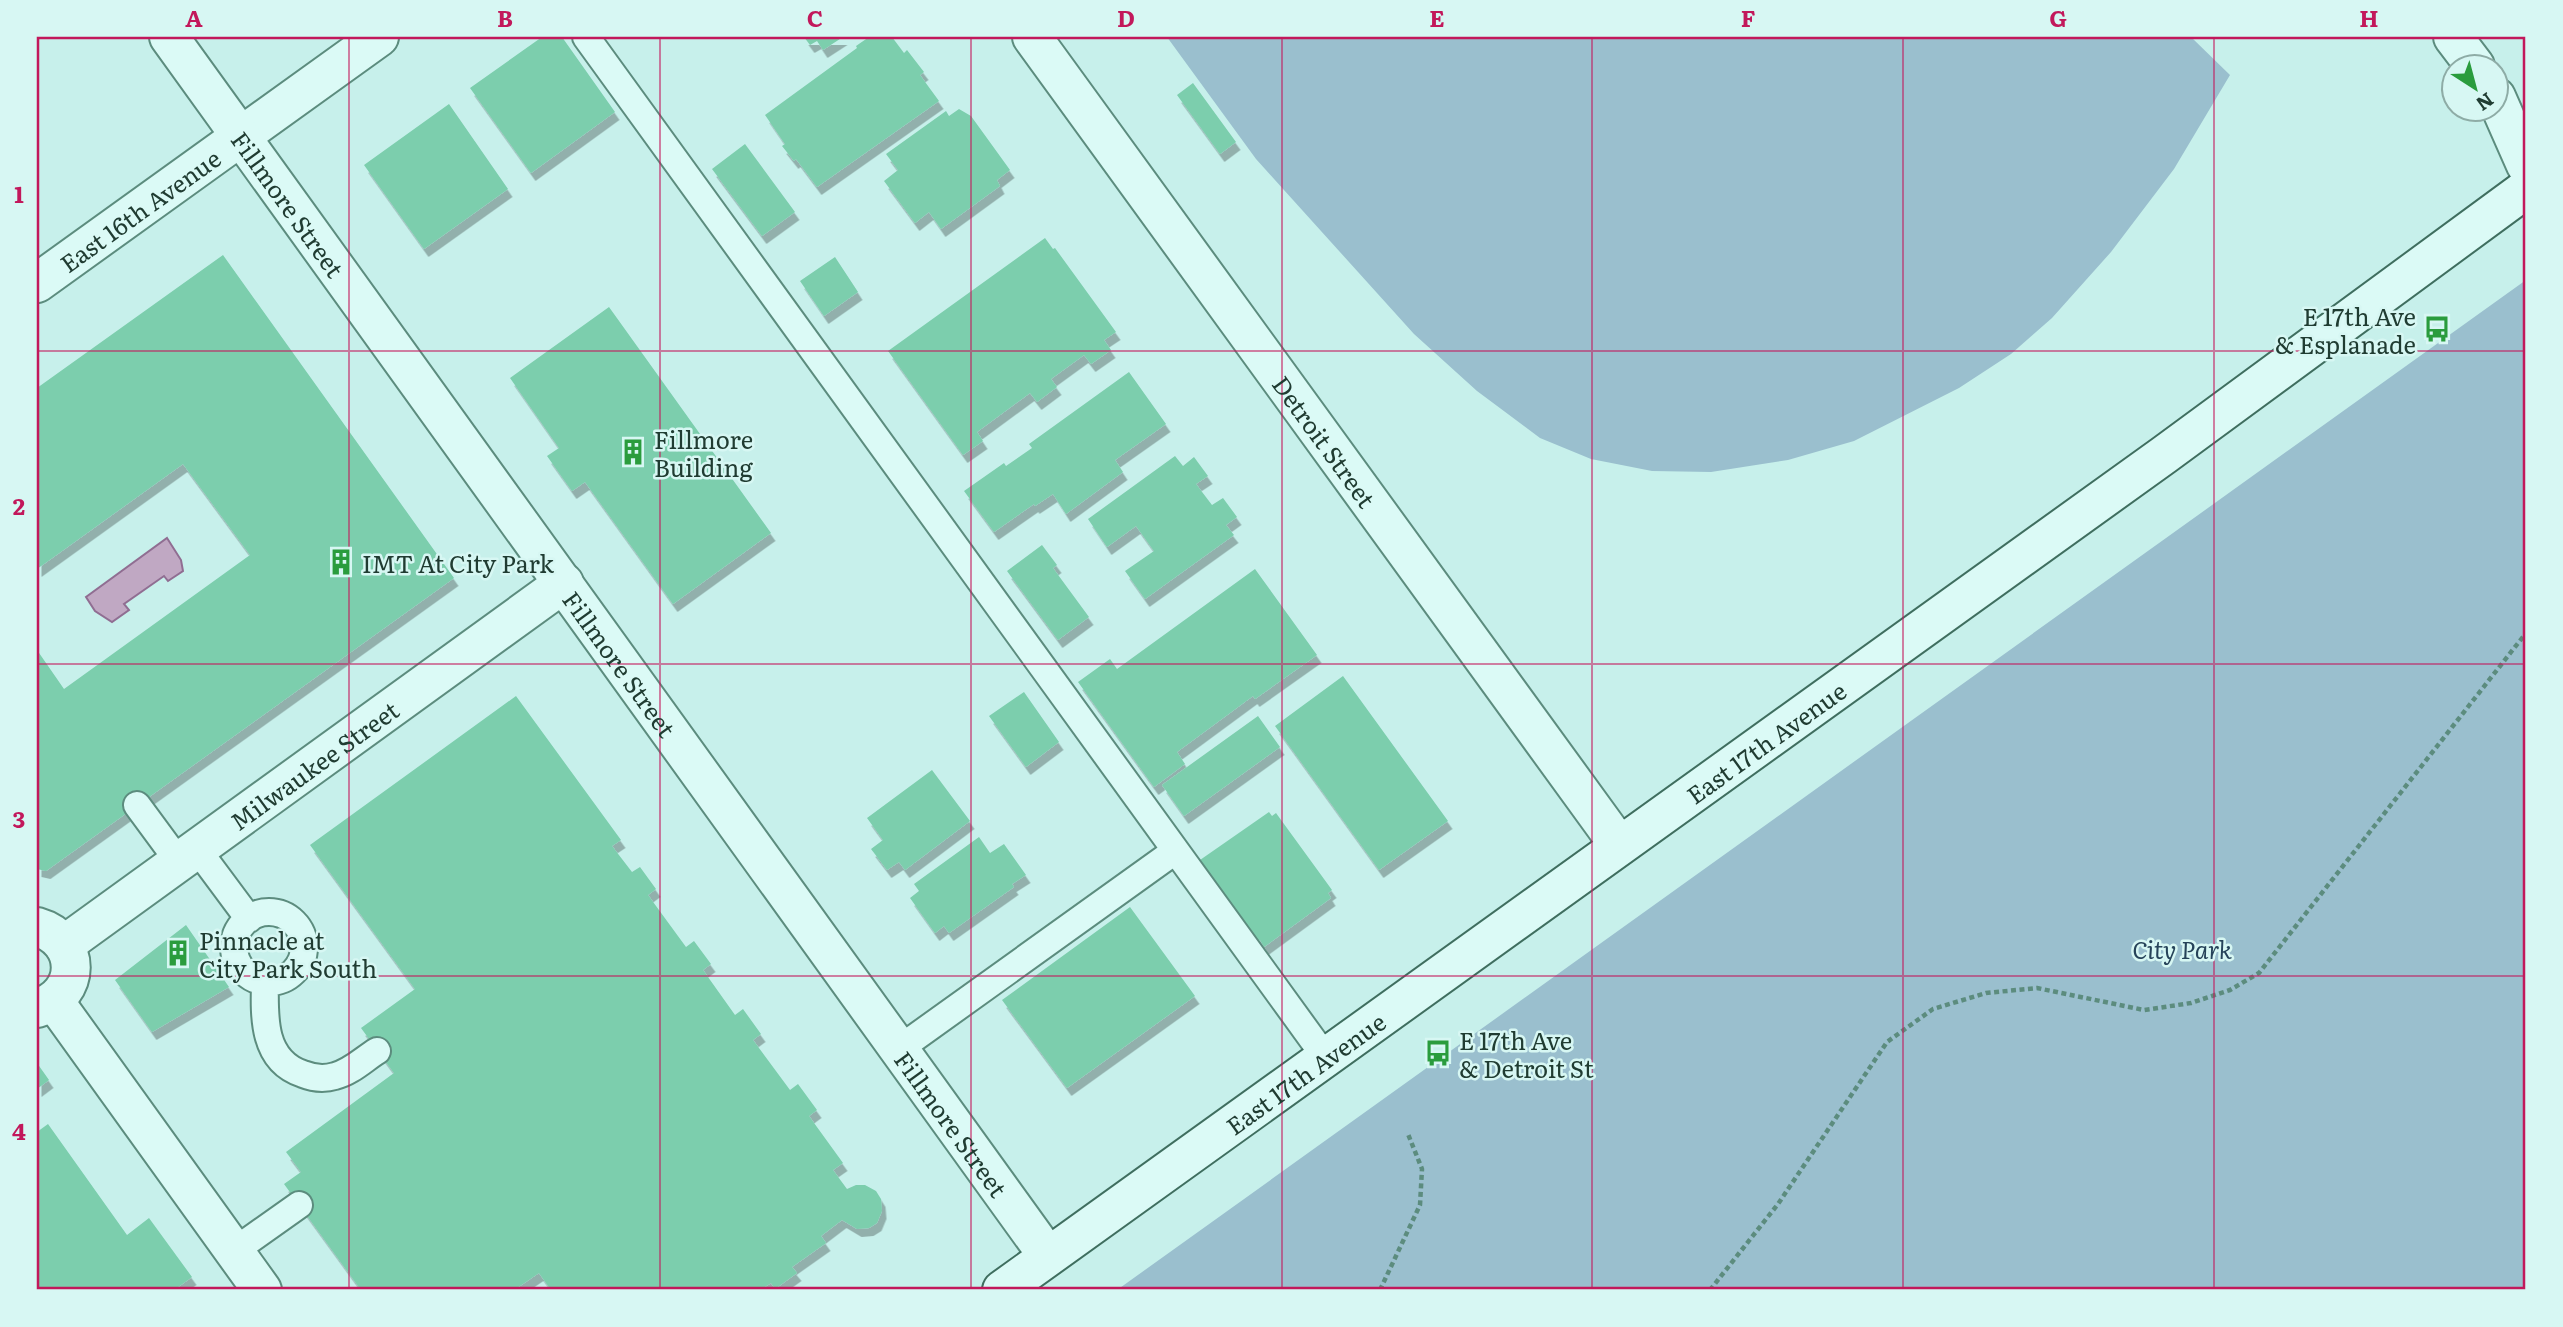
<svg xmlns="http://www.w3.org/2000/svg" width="2563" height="1327" font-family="Literata,serif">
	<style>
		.green { fill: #9abfce }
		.water { fill: #c0a8c3; stroke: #906e92; stroke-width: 2 }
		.building { fill: #7ccead; filter: url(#shadow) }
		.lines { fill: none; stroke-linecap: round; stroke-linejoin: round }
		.service-casing { stroke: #5c8c7e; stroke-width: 30 }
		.minor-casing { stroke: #5c8c7e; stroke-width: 42 }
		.tertiary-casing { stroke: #5c8c7e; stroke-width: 42 }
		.secondary-casing { stroke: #3f6e5f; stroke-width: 42 }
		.path { stroke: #5c8c7e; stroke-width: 4.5; stroke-dasharray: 5 3.5; stroke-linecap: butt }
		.service { stroke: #dbfaf6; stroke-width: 26 }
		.minor { stroke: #dbfaf6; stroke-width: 38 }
		.tertiary { stroke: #dbfaf6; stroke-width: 38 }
		.secondary { stroke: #dbfaf6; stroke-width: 38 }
		.grid { fill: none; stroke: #c2185b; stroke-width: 2; stroke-opacity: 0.55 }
		.labels { text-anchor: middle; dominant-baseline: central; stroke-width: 5; stroke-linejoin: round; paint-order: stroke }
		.street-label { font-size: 24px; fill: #203c32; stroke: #d7f7f3 }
		.poi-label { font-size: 24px; fill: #203c32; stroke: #d7f7f3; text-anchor: start }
		.park-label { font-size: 24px; font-style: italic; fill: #264359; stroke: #d7f7f3 }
		.neatline { fill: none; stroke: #c2185b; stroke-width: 2.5 }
		.grid-label { font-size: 23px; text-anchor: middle; font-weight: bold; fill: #c2185b }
	</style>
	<defs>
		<filter id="shadow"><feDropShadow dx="4.5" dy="8" stdDeviation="0" flood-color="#0004"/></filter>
	</defs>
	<rect width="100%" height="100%" fill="#c7f0eb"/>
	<path class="green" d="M1167 37H2191L2230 75 2174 169 2111 252 2052 318 2011 354 1959 388 1854 441 1788 460 1711 472 1652 471 1591 459 1540 438 1477 391 1414 334 1256 159Z
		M2526 280V1290H1117Z"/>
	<path class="water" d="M167 538 181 560 183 571 168 581 164 576 124 604 129 610 112 622 95 611 86 597Z"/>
	<path class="building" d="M542 37H562L615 112 531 173 470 88Z
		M804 37H843L823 50 817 41 810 45Z
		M869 37H892L904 53 907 50 924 72 920 75 939 101 817 187 796 159 794 161 782 146 785 144 765 115 857 48 856 46Z
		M1193 83 1236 142 1220 154 1177 95Z
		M449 104 508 189 424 249 364 165Z
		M959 109 971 116 1010 170 997 180 1000 186 941 229 929 212 915 223 884 181 898 170 886 154 946 111 949 116Z
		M745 144 795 212 762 236 712 169Z
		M1045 238 1053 249 1055 248 1116 332 1104 340 1111 350 1091 364 1084 355 1051 379 1057 387 1037 402 1030 393 977 432 983 441 963 455 888 351Z
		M223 255 454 578 46 871 37 869V650L64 689 250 555 183 464 37 569V388Z
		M835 257 858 292 824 316 800 281Z
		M609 307 771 533 673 604 585 482 572 491 547 456 559 448 510 378Z
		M1129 372 1166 424 1115 460 1123 472 1066 514 1053 494 1035 506 1034 504 994 532 964 491 1004 463 1006 466 1032 448 1029 444Z
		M1175 456 1183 466 1194 457 1208 476 1196 484 1212 505 1223 498 1237 517 1226 525 1234 535 1145 599 1125 571 1154 551 1136 526 1107 547 1088 519Z
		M1042 545 1057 565 1053 568 1089 617 1058 640 1007 571Z
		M1255 569 1317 655 1255 699 1253 696 1177 752 1185 764 1154 787 1078 682 1110 659 1117 669Z
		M1343 676 1448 821 1379 870 1275 726Z
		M1024 692 1059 742 1026 767 989 716Z
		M516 696 621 840 612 846 632 872 640 867 656 889 648 895 686 947 694 941 711 964 703 970 735 1015 743 1009 761 1034 753 1040 790 1090 798 1084 817 1110 809 1116 843 1163 833 1170 847 1189 856 1185H865L876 1191 881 1199 882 1211 877 1223 869 1228 857 1229 842 1220 821 1236 826 1243 792 1267 797 1273 775 1289 771 1283 760 1290H551L539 1273 514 1290H361L284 1184 301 1172 286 1152 394 1073 361 1028 415 989 310 845Z
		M1258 716 1280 747 1184 816 1162 785Z
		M932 770 970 821 905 870 899 862 887 870 871 849 883 840 867 818Z
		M1269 812 1272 816 1276 813 1332 890 1328 893 1331 898 1264 947 1260 940 1255 944 1201 868 1204 865 1200 860Z
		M979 837 990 853 1004 844 1026 875 1012 884 1014 887 949 933 944 926 935 933 910 898 919 891 914 884Z
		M1130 907 1195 996 1067 1088 1002 1000Z
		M186 925 229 987 152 1032 115 980Z
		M37 1063 49 1080 37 1089Z
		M48 1124 127 1235 149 1218 192 1277 174 1290H37V1132Z"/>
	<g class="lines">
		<g class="service-casing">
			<path id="service" d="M586 37 1326 1058
				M137 805 179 862
				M197 849 249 919
				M234 947a35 35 0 1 1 70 0a35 35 0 1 1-70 0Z
				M265 982C264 1018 263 1061 303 1074 313 1078 325 1079 335 1076 351 1072 364 1059 377 1051
				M899 1049 1175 851
				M234 1251 299 1205"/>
		</g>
		<g class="minor-casing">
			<g id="minor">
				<path id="s1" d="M1032 37 1619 845"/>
				<path id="s2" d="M37 283 379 37"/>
				<path d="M37 927C82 940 82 995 37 1008"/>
				<path id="s3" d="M64 945 564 583"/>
				<path d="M54 1001 262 1290"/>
			</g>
		</g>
		<g class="tertiary-casing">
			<g id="tertiary">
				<path id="s4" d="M169 37 1048 1256"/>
				<path d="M2453 37 2475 66"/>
				<path d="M2496 97 2526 165"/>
			</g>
		</g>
		<g class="secondary-casing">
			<g id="secondary">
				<path id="s5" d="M1002 1290 2164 455 2526 189"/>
			</g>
		</g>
		<path class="path" d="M1380 1290 1420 1205 1422 1169 1408 1134
			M1710 1290 1778 1204 1887 1042 1933 1009 1986 993 2037 988 2144 1010 2191 1003 2230 990 2259 973 2526 633"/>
		<use href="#service" class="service"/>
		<use href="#minor" class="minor"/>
		<use href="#tertiary" class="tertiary"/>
		<use href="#secondary" class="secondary"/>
	</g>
	<path class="grid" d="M349 37V1290M660 37V1290M971 37V1290M1282 37V1290M1592 37V1290M1903 37V1290M2214 37V1290M37 351H2526M37 664H2526M37 976H2526"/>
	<defs>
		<g id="bus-bare" transform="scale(2.1)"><path d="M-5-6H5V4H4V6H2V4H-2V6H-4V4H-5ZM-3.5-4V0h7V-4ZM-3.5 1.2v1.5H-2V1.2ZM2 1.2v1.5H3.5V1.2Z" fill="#2a9c3d" stroke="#d7f7f3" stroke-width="2.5" paint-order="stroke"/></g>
		<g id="building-bare" transform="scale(2.1)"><path d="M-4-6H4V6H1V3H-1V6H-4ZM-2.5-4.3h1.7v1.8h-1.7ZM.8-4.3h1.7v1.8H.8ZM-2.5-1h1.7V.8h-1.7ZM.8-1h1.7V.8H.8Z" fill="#2a9c3d" stroke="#d7f7f3" stroke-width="2.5" paint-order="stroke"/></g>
	</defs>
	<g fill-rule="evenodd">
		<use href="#bus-bare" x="2437" y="329"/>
		<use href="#building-bare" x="633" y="452"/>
		<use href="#building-bare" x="341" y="562"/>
		<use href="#building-bare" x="178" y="953"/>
		<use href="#bus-bare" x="1438" y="1053"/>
	</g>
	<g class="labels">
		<g class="street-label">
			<text stroke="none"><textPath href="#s4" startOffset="205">Fillmore Street</textPath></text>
			<text stroke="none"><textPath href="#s2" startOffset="126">East 16th Avenue</textPath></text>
			<text stroke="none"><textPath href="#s1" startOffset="499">Detroit Street</textPath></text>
			<text stroke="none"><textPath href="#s4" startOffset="772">Fillmore Street</textPath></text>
			<text stroke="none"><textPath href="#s5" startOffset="940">East 17th Avenue</textPath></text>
			<text stroke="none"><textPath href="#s3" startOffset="308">Milwaukee Street</textPath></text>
			<text stroke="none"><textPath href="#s5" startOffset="373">East 17th Avenue</textPath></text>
			<text stroke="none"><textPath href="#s4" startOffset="1339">Fillmore Street</textPath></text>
		</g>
		<g class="poi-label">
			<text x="2416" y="315" text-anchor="end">E 17th Ave<tspan x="2416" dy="28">&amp; Esplanade</tspan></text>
			<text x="654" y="438">Fillmore<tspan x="654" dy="28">Building</tspan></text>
			<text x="362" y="562">IMT At City Park</text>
			<text x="199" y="939">Pinnacle at<tspan x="199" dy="28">City Park South</tspan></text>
			<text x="1459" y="1039">E 17th Ave<tspan x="1459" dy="28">&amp; Detroit St</tspan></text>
		</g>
		<g class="park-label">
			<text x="2182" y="948">City Park</text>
		</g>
	</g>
	<rect width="2563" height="1327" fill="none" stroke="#d7f7f3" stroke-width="77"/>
	<g transform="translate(2475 88) rotate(144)"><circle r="33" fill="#d7f7f3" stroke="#8eaca6" stroke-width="2"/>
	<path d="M0-5L12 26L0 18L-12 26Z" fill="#2a9c3d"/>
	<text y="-10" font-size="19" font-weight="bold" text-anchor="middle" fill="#203c32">N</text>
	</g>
	<rect x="38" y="38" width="2486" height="1250" class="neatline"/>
	<g class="grid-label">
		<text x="194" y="27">A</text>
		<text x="505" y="27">B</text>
		<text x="815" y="27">C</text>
		<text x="1126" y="27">D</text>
		<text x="1437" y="27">E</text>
		<text x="1748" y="27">F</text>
		<text x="2058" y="27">G</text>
		<text x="2369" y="27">H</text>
		<text x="19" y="203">1</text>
		<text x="19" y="515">2</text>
		<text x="19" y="828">3</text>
		<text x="19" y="1140">4</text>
	</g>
</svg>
